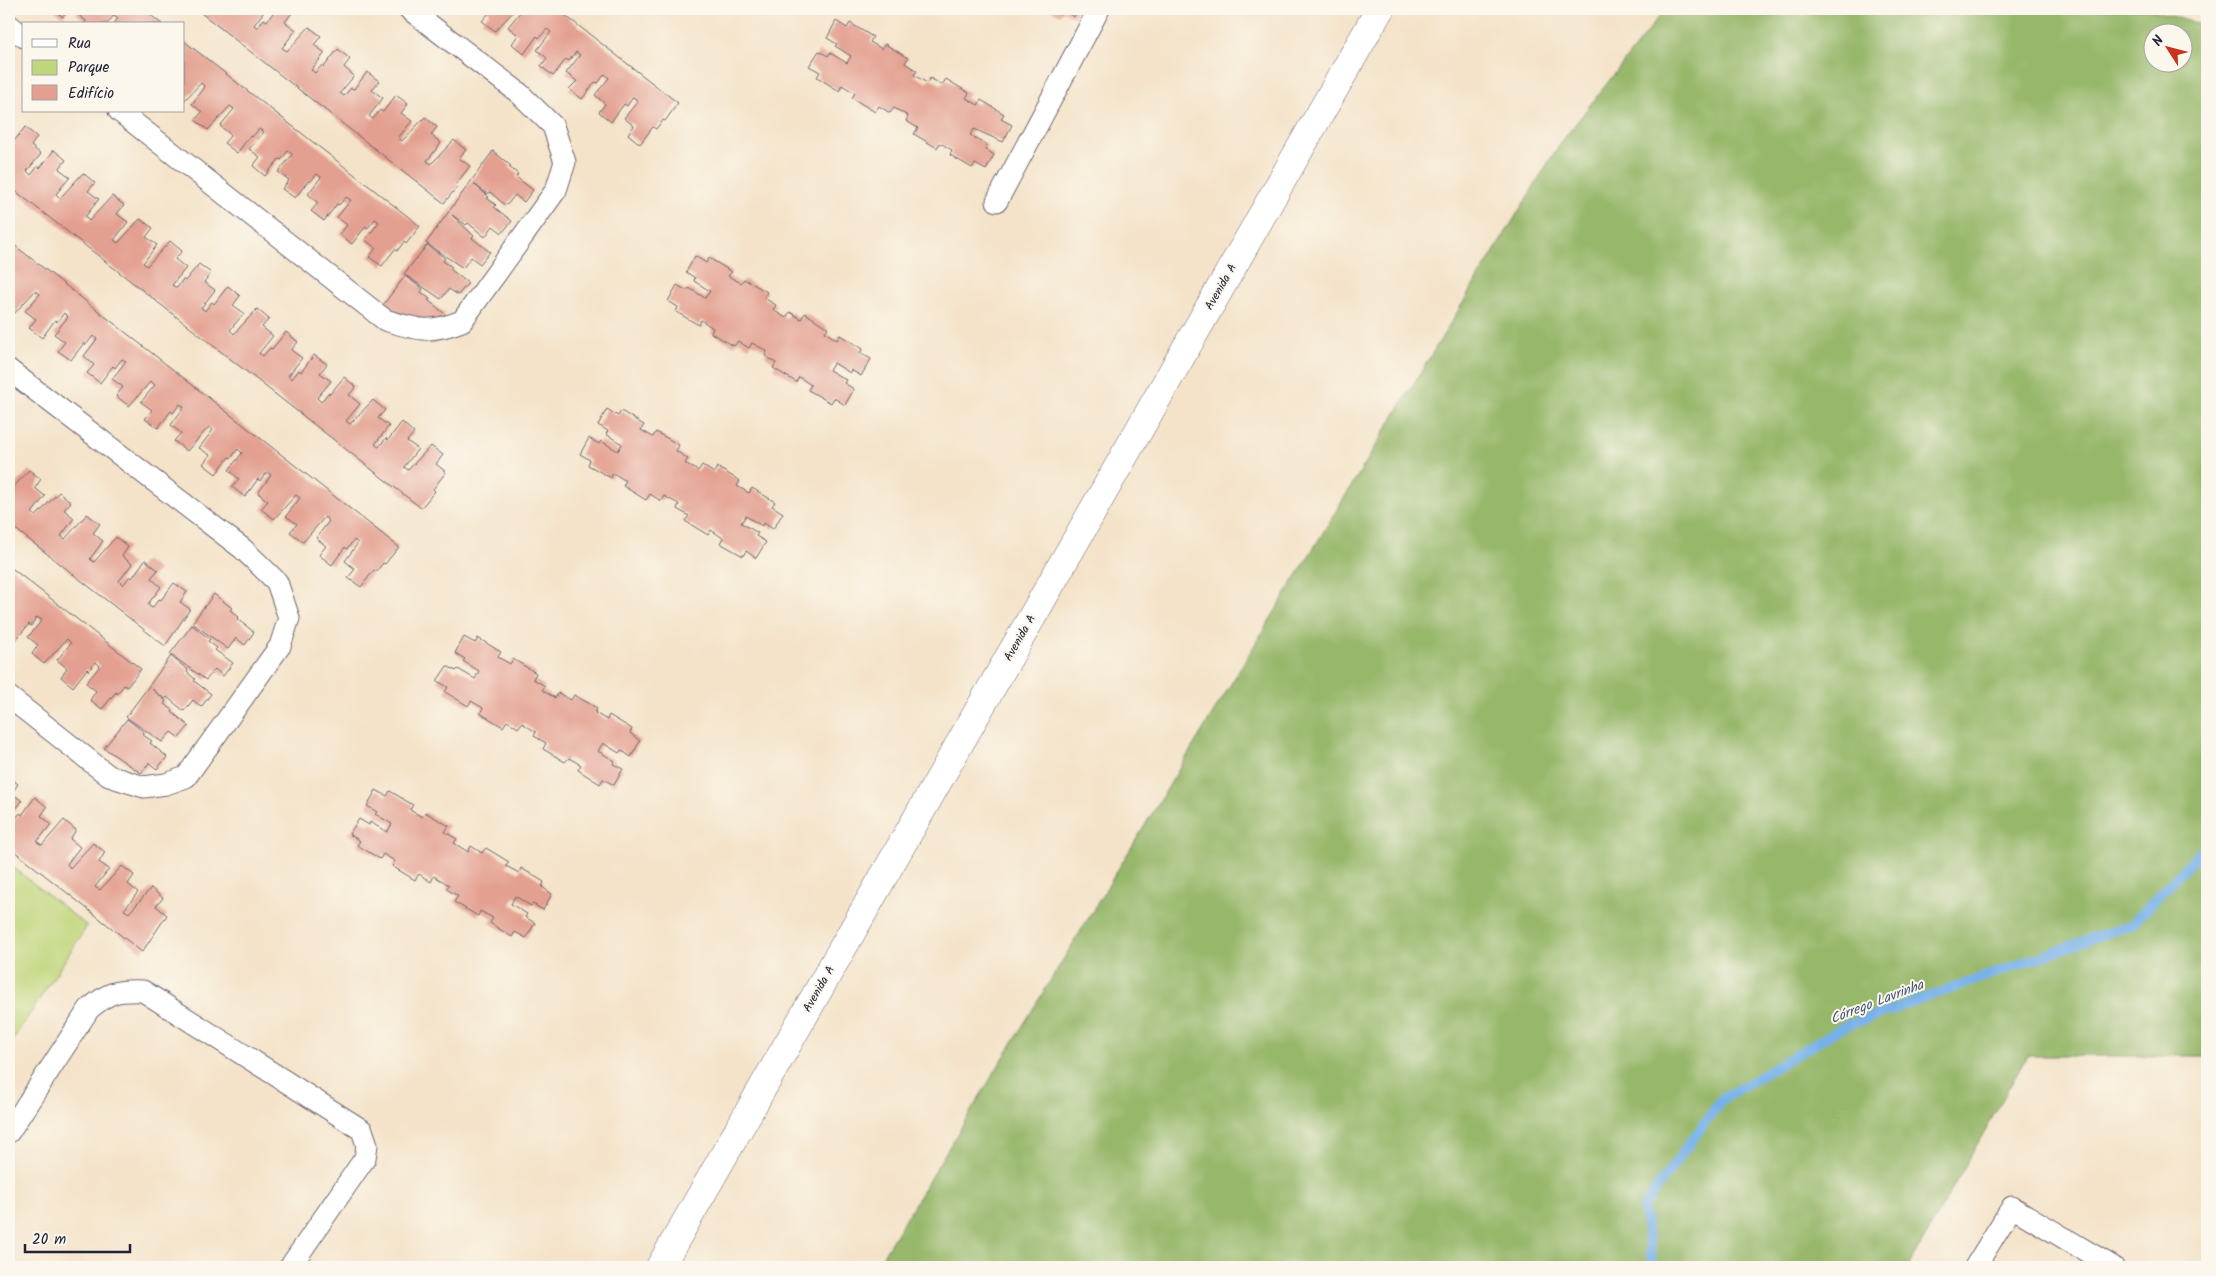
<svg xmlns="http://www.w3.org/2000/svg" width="2216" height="1276" font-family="Kalam,sans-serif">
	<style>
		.green { fill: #bfd67b; stroke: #707c5b }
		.forest { fill: #97b76b; stroke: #5c6c53; fill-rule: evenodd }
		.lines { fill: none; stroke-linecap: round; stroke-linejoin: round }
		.stream { stroke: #77b1e8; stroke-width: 10 }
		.building { fill: #e39f8f }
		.lane-casing { stroke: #6c666d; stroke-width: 23 }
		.street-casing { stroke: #6c666d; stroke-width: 29 }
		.lane { stroke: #fff; stroke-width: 21 }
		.street { stroke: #fff; stroke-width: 28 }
		.labels { text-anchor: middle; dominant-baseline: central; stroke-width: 4; stroke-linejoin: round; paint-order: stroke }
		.street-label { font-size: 12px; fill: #22223b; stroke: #fbf7ec }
		.water-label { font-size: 14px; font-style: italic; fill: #405478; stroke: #fbf7ec }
	</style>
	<rect width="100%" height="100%" fill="#fbf7ec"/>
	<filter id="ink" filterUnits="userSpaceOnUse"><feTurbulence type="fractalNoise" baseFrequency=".02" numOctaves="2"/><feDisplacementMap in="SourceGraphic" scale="10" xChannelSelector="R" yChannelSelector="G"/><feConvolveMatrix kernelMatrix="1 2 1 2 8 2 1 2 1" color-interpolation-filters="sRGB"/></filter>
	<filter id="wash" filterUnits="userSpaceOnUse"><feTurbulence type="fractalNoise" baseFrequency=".0096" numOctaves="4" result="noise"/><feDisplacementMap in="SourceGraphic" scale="20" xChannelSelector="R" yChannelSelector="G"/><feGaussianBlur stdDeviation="1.12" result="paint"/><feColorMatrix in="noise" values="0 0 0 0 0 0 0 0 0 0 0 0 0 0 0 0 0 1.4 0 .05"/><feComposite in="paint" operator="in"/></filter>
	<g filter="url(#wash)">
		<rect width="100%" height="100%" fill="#f4e3c9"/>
		<path class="green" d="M9 864 87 926 9 1046Z"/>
		<path class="forest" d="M1665 9H2150L2207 27V1056H2027L1908 1267H876L1559 145ZM2154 32H2184V62H2154Z"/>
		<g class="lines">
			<path class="stream" d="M1653 1267 1643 1207 1722 1099 1841 1028 2132 924 2207 845"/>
		</g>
		<g id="blocks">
			<path class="building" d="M53 9H69L63 17Z
				M79 9H143L162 24H114L118 18 114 15 107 24H84L86 21 76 13Z
				M196 9H266L254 25 257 28 264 19 267 21 276 9H287L292 13 285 22 296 30 282 48 287 51 309 27 321 36 314 45 325 53 311 70 315 73 322 65 324 67 338 49 350 59 344 67 354 76 340 93 344 96 351 88 354 89 367 72 379 81 372 90 383 98 369 116 373 119 380 110 383 112 396 95 408 104 401 113 412 121 398 138 402 141 425 117 437 127 431 135 441 143 427 161 431 164 454 140 466 150 459 158 470 166 456 184 458 186 444 203Z
				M485 9H516L495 31 482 21 490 12Z
				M520 9H557L678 103 665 121 663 120 656 129 653 127 640 144 628 134 634 126 624 118 638 101 633 97 627 106 624 104 611 122 599 112 605 104 595 95 609 78 605 74 598 83 595 82 582 99 569 89 577 81 566 73 580 55 576 52 569 61 566 59 553 76 541 66 547 58 537 50 551 32 547 29 539 38 537 36 524 54 512 44 518 35 508 27 522 10Z
				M1049 9H1078L1074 17 1063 11 1060 15Z
				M836 21 847 28 850 23 873 37 870 42 882 49 885 44 908 58 905 63 917 71 914 75 927 83 930 78 942 85 946 79 969 93 966 98 978 105 981 100 1004 114 1001 119 1012 125 1003 142 974 129 970 135 987 145 985 149 994 155 986 170 975 164 972 168 950 155 952 150 940 143 937 148 914 134 918 128 906 121 908 116 894 108 890 113 879 106 875 112 852 98 855 93 842 85 839 91 817 77 820 72 809 66 819 51 828 56 830 53 847 63 851 56 835 46 837 44 827 38Z
				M184 41 420 226 406 244 404 242 397 251 395 249 382 266 369 257 376 248 365 240 379 222 375 219 368 228 366 226 352 244 340 234 347 225 337 217 351 200 346 197 339 205 337 204 324 221 311 211 318 203 308 194 321 177 317 174 310 182 308 181 295 198 282 189 289 180 278 172 292 155 290 152 288 151 281 160 279 159 265 176 253 166 260 157 249 149 264 132 259 129 252 137 250 136 237 153 224 143 231 135 220 126 234 109 230 106 208 130 195 120 202 112 192 104 205 87 201 83 184 101Z
				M25 127 37 137 31 146 41 154 27 171 31 175 38 166 40 168 54 150 66 160 59 169 70 177 56 194 60 198 83 173 95 183 88 191 99 199 85 217 89 221 112 196 124 205 117 214 128 222 114 240 118 243 140 219 153 228 146 237 157 245 143 263 147 266 170 241 182 251 175 259 186 268 172 285 177 288 183 279 185 281 199 264 211 273 204 282 215 290 201 308 203 309 205 311 212 302 214 304 228 286 240 296 233 305 244 313 230 330 234 334 257 309 269 319 262 327 273 336 259 353 263 356 270 348 272 349 286 332 298 342 291 350 302 358 288 376 292 379 299 370 301 372 314 355 327 364 320 373 331 381 317 398 321 402 328 393 330 394 344 377 356 387 349 395 360 404 346 421 350 424 373 400 385 410 378 418 389 426 375 444 377 446 379 447 386 438 388 440 402 422 414 433 407 441 418 449 404 467 408 470 431 446 443 455 436 464 446 472 433 489 435 491 421 508 9 186V143L11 145Z
				M493 151 511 166 509 167 518 174 516 177 533 190 524 202 515 195 506 206 490 192 487 194 474 184 489 197 487 198 496 205 494 207 512 221 502 233 493 226 485 237 468 223 466 225 452 215 474 236 472 238 490 252 480 264 471 257 463 268 426 243Z
				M9 241 399 547 385 564 383 563 376 572 374 570 361 587 348 578 355 569 345 561 358 543 354 540 347 549 345 547 332 565 319 555 326 546 316 538 329 521 325 517 303 542 290 532 297 524 286 516 300 498 296 495 274 519 261 509 268 501 258 493 271 475 267 472 260 481 258 479 245 497 232 487 239 479 229 470 242 453 238 449 231 458 229 457 216 474 203 464 210 455 199 448 213 430 209 427 187 451 174 441 181 433 171 425 184 407 180 404 173 413 171 411 158 428 145 419 152 410 141 402 155 385 151 381 129 406 116 396 123 387 112 379 126 361 122 359 115 368 113 366 100 383 87 373 94 365 84 356 97 339 93 336 86 345 84 343 71 360 58 351 65 342 54 334 68 317 64 313 57 322 55 320 42 338 29 328 36 319 25 311 40 294 35 291 13 315 9 312Z
				M427 245 445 258 443 261 452 267 450 269 468 283 458 295 449 289 441 299 404 274Z
				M695 256 706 263 709 258 732 272 728 276 741 283 744 279 767 292 764 298 776 305 773 310 786 318 790 312 801 319 805 313 828 328 825 332 837 340 840 335 863 349 860 353 871 359 861 376 851 370 850 373 834 363 829 370 846 380 844 383 854 389 845 405 834 398 831 403 808 390 811 385 799 377 796 382 773 368 776 363 765 356 767 351 752 343 749 348 738 341 734 346 711 333 713 328 701 320 699 325 676 312 678 307 668 301 677 285 687 291 689 288 705 298 710 291 694 281 695 278 686 272Z
				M405 276 423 289 421 292 430 299 428 300 445 314 436 326 400 319 383 305Z
				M607 409 618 416 621 411 644 425 641 430 653 437 656 432 679 445 676 451 688 459 685 463 698 471 702 465 714 473 717 467 740 481 737 486 749 493 752 488 775 502 772 506 783 513 773 529 764 523 762 526 746 516 741 523 758 533 756 536 766 542 756 558 746 551 743 556 720 543 723 538 711 530 708 535 685 521 689 516 677 509 679 504 664 496 661 501 650 494 646 500 623 486 626 481 613 473 611 478 588 465 590 460 580 454 589 438 599 444 601 441 618 451 622 444 606 434 608 431 598 425Z
				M29 470 41 479 35 488 45 496 32 513 36 516 59 492 71 502 64 510 74 518 61 536 65 539 87 514 100 524 93 533 103 541 90 559 94 562 116 537 128 547 122 556 132 564 119 581 123 585 130 576 132 578 145 560 158 570 151 578 161 587 148 604 149 606 152 608 159 599 161 600 174 583 187 592 180 602 190 609 165 646 9 524V492Z
				M9 566 141 669 127 687 124 685 117 694 116 692 102 709 90 700 96 691 86 683 100 666 96 662 89 671 87 669 73 687 61 677 67 668 57 660 71 643 67 639 44 664 32 654 38 645 28 637 42 620 37 617 31 626 29 624 15 641 9 636V602L13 597 9 594Z
				M214 594 232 608 230 610 239 617 237 619 254 632 245 645 236 638 228 649 192 623Z
				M192 625 210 639 208 641 217 648 215 650 233 663 223 676 215 669 206 680 170 654Z
				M464 637 475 643 478 638 501 652 498 657 510 664 513 659 536 673 533 679 545 686 542 690 555 698 558 693 571 700 574 695 597 708 595 713 607 720 609 715 632 729 630 733 640 741 631 757 621 750 619 753 603 743 598 751 615 761 613 764 623 769 614 785 603 779 600 784 578 770 581 765 569 758 565 762 543 749 546 743 534 736 536 732 522 723 518 728 507 721 503 727 480 713 483 708 471 701 468 706 445 692 448 687 437 681 447 666 456 671 458 669 475 679 479 671 463 661 465 659 455 653Z
				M171 656 188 670 187 672 195 679 194 681 211 694 201 707 193 700 184 711 167 697 165 699 152 689 166 701 164 704 173 710 172 712 189 726 179 738 171 732 162 742 126 717Z
				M127 719 144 732 143 735 152 741 150 743 167 757 157 769 149 763 141 773 104 748Z
				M9 777 18 784 12 793 22 801 9 818Z
				M376 790 387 796 390 791 413 805 410 810 422 817 425 812 449 826 445 832 457 839 454 843 468 852 471 846 482 853 486 848 509 862 506 866 519 873 521 868 544 882 542 887 552 894 543 910 533 904 531 906 515 896 511 904 527 914 525 917 535 923 526 938 515 932 512 937 490 923 493 918 480 911 478 916 454 902 458 896 446 889 449 885 434 876 431 882 419 874 415 880 392 866 395 861 383 854 380 859 357 845 360 841 349 834 359 819 369 825 370 822 387 832 392 824 375 814 377 812 367 806Z
				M35 797 47 807 41 816 51 824 37 842 42 845 64 820 76 830 70 839 80 847 67 864 70 868 93 843 105 852 99 862 109 869 95 887 100 890 122 866 134 875 128 884 138 892 124 910 129 913 151 888 163 898 156 906 167 915 142 952 9 847V819L13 822 20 813 22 815Z"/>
		</g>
	</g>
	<g filter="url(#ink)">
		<use href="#blocks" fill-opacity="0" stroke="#6c666d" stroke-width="1"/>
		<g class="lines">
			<g class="lane-casing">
				<path id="lane" d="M9 25 24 37
					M119 111 385 320C419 330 428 334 462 321L556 190 565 162 553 126 519 93 409 9
					M997 201 1099 9
					M9 370 243 549 277 582 289 618 280 646 186 777 166 784 144 787 109 776 9 697
					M9 1132 89 1009C109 992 116 990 143 991L362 1130 367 1145 365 1158 290 1267
					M1975 1267 2012 1207 2113 1267"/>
			</g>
			<g class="street-casing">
				<path id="street" d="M660 1267 1380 9"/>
			</g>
			<use href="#lane" class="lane"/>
			<use href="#street" class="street"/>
		</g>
	</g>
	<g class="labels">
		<g class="street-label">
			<text transform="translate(1221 287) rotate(-60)">Avenida A</text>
			<text transform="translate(1020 638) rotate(-60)">Avenida A</text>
			<text transform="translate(819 989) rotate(-60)">Avenida A</text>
		</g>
		<g class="water-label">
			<text transform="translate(1877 1002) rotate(-21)">Córrego Lavrinha</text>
		</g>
	</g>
	<rect width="2216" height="1276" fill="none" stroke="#fbf7ec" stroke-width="30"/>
	<rect x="22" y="22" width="162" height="90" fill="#fbf7ec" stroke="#a4a2a5"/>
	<rect x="32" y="39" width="25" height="8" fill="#ffffff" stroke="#a4a2a5"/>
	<text x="68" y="48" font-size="15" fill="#22223b">Rua</text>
	<rect x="32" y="60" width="25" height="15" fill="#bfd67b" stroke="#a4a2a5"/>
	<text x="68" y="72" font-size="15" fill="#22223b">Parque</text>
	<rect x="32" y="85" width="25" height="15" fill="#e39f8f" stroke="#a4a2a5"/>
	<text x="68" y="98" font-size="15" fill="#22223b">Edifício</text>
	<g transform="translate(2168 48) rotate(306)"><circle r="24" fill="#fbf7ec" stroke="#a4a2a5"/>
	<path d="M0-4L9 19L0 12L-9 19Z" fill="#c8321e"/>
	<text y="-8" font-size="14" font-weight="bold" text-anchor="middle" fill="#22223b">N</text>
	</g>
	<path d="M25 1244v8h105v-8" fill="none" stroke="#22223b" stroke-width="2.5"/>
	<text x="32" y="1244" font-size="15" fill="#22223b" stroke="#fbf7ec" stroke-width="4" paint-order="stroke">20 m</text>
</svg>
